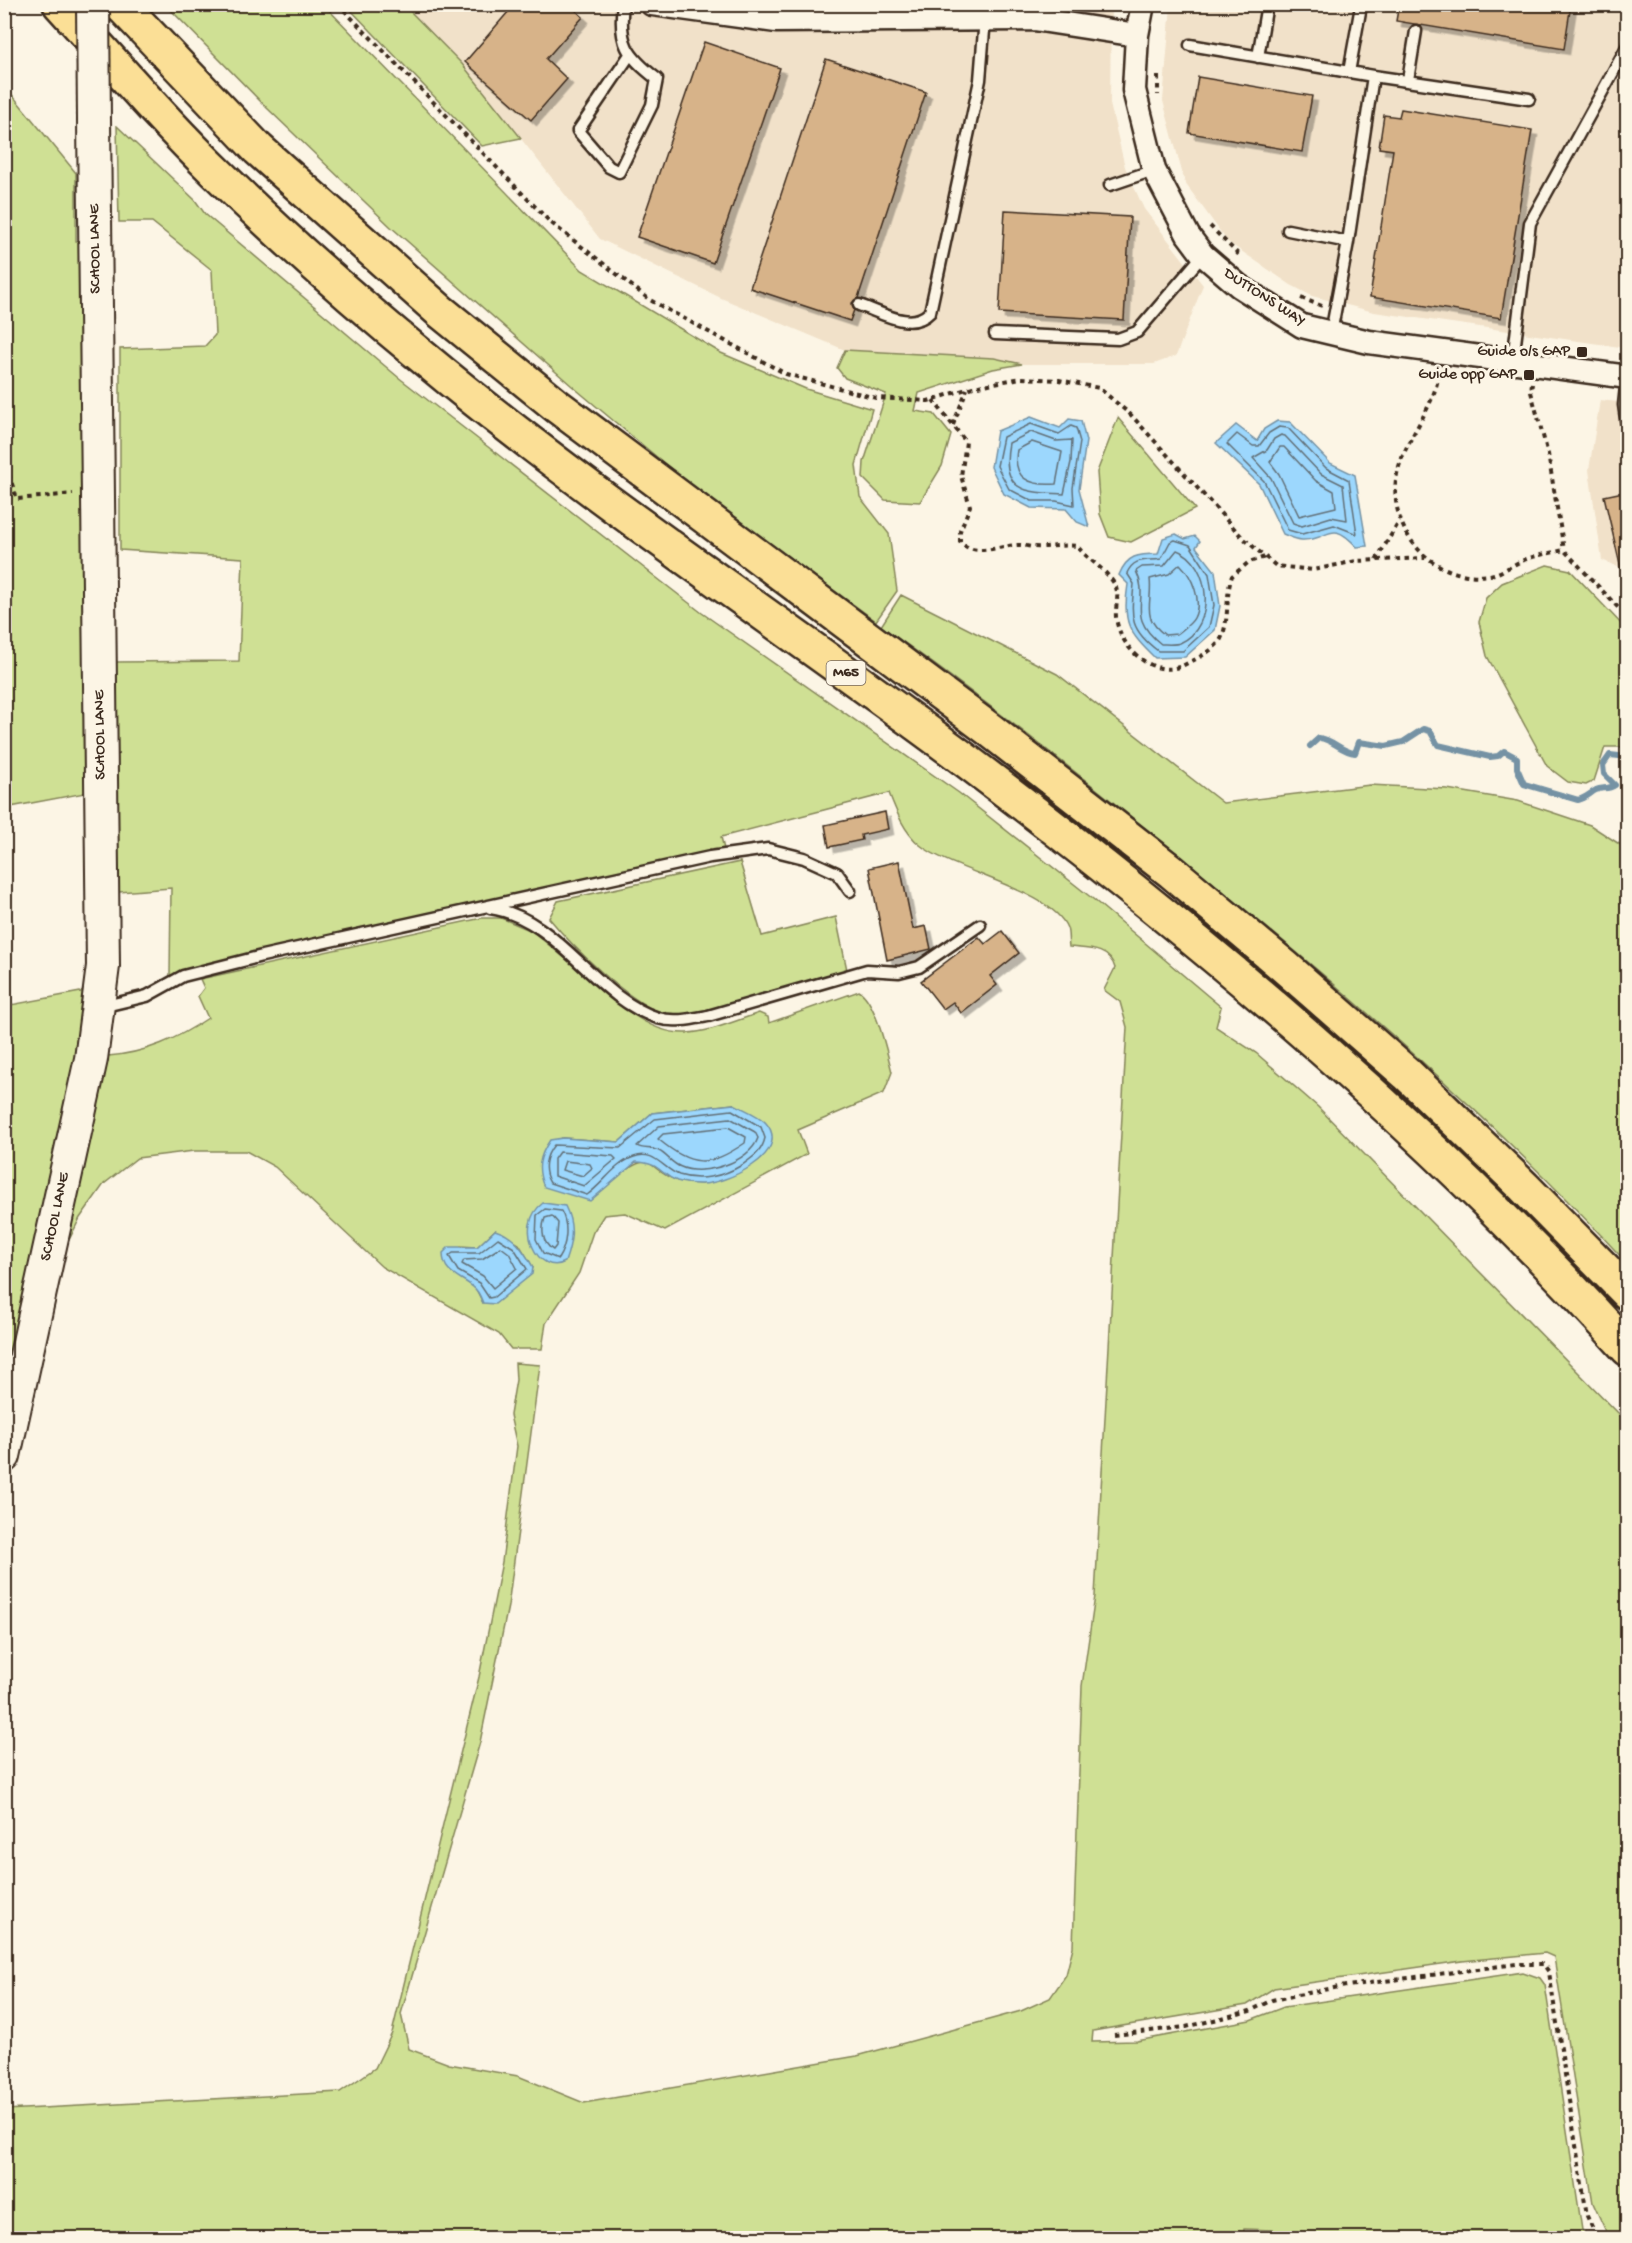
<svg xmlns="http://www.w3.org/2000/svg" width="1632" height="2243" font-family="'Gochi Hand',sans-serif">
	<style>
		.built { fill: #f1e1c9 }
		.green { fill: #cfe094; stroke: #858559; stroke-width: 1.5; fill-rule: evenodd }
		.water { fill: #9cd7fd; stroke: #7592a4; stroke-width: 1.5 }
		.lines { fill: none; stroke-linecap: round; stroke-linejoin: round }
		.shore { stroke: #626f77; stroke-width: 1.5 }
		.stream { stroke: #7592a4; stroke-width: 6 }
		.building { fill: #d7b389; stroke: #3b2a1e; stroke-width: 1.5; filter: url(#shadow) }
		.service-casing { stroke: #3b2a1e; stroke-width: 15 }
		.minor-casing { stroke: #3b2a1e; stroke-width: 27 }
		.secondary-casing { stroke: #3b2a1e; stroke-width: 36 }
		.motorway-casing { stroke: #3b2a1e; stroke-width: 38 }
		.path { stroke: #3b2a1e; stroke-width: 4; stroke-dasharray: 4.5 4.5; stroke-linecap: butt }
		.service { stroke: #fcf5e5; stroke-width: 10 }
		.minor { stroke: #fcf5e5; stroke-width: 22 }
		.secondary { stroke: #fcf5e5; stroke-width: 32 }
		.motorway { stroke: #fbdf96; stroke-width: 33 }
		.secondary-bridge-casing { stroke: #3b2a1e; stroke-width: 36; stroke-linecap: butt }
		.secondary-bridge { stroke: #fcf5e5; stroke-width: 32 }
		.poi-dot { fill: #3b2a1e; stroke: #fcf5e5; stroke-width: 2 }
		.labels { text-anchor: middle; dominant-baseline: central; stroke-width: 6; stroke-linejoin: round; paint-order: stroke }
		.shield { fill: #fcf5e5; stroke: #75675a; stroke-width: 1.5 }
		.shield-label { font-size: 15px; font-weight: bold; fill: #3b2a1e }
		.street-label { font-size: 16px; fill: #3b2a1e; stroke: #fcf5e5 }
		.poi-label { font-size: 16px; fill: #3b2a1e; stroke: #fcf5e5; text-anchor: end }
	</style>
	<defs>
		<filter id="shadow"><feDropShadow dx="5.5" dy="5.5" stdDeviation="0" flood-color="#0004"/></filter>
	</defs>
	<rect width="100%" height="100%" fill="#fcf5e5"/>
	<filter id="ink" filterUnits="userSpaceOnUse"><feTurbulence type="fractalNoise" baseFrequency=".0167" numOctaves="2"/><feDisplacementMap in="SourceGraphic" scale="12" xChannelSelector="R" yChannelSelector="G"/><feConvolveMatrix kernelMatrix="1 2 1 2 8 2 1 2 1" color-interpolation-filters="sRGB"/></filter>
	<g filter="url(#ink)">
		<path class="built" d="M404 5H1111L1110 104 1125 167 1144 209 1203 285 1176 356 1154 364H1022L994 358 858 353 845 350 721 298 600 239 462 64Z
			M1171 5H1627V348L1374 312 1312 296 1291 285 1228 242 1185 183 1163 101Z
			M1600 400 1627 403V571L1602 560 1589 470Z"/>
		<path class="green" d="M166 5H324L582 270 721 353 806 389 872 409 856 465 860 497 889 534 897 591 876 621 695 489 572 386 391 227 267 108Z
			M346 5H404L462 64 521 138 482 146Z
			M4 85 76 173V241H82L85 793 5 808Z
			M117 126 195 200 205 214 398 377 702 613 959 793 1093 899 1221 1007 1216 1027 1256 1053 1318 1107 1627 1422V2238H1609L1593 2203 1554 1957 1545 1953 1462 1961 1274 1988 1247 2005 1093 2031 1092 2042 1137 2041 1250 2020 1284 2007 1523 1972 1540 1978 1545 1985 1582 2230 1587 2238H1275L1273 2230 1244 2229 1243 2238H5V2110L340 2092 375 2068 392 2033 479 1677 502 1562 517 1446 510 1415 516 1380 515 1363 540 1365 508 1606 480 1742 401 2014 409 2049 449 2064 518 2076 584 2103 857 2056 1021 2011 1050 1998 1066 1975 1073 1947 1082 1686 1095 1596 1127 1027 1120 1002 1104 990 1115 968C1109 947 1087 949 1069 947 1068 941 1069 933 1067 928 1053 891 952 871 920 845 904 832 896 811 889 793L721 837 724 849 170 976 171 888 119 892 115 662 239 661 243 558 120 550V349L205 346 215 335 212 270 152 222H119Z
			M845 350 994 358 1022 364 993 369 919 393 915 411 934 414 951 435 942 466 920 502 885 500 863 478 864 462 886 394 845 378 837 368Z
			M1118 418 1195 509 1131 542 1109 537 1100 514 1097 472Z
			M1547 565 1570 570 1627 630V747H1605L1594 781 1586 785 1568 782 1547 766 1487 656 1479 622 1486 598 1502 583Z
			M901 595 1057 674 1223 803 1370 785 1447 789 1518 801 1590 825 1627 849V1263C1491 1116 1341 987 1186 861 1086 780 986 700 881 626Z
			M740 862 762 936 836 917 847 970 692 1015C681 1016 671 1016 660 1012 626 1000 572 946 549 918L558 901Z
			M482 918H501L532 931 631 1013C679 1048 708 1030 759 1013L768 1017 769 1023 859 991C876 1001 887 1053 892 1072L884 1093 798 1130 807 1154 665 1231 625 1213 604 1215 593 1232 579 1273 546 1323 542 1349H511L499 1334 382 1267 275 1167 246 1151H194L137 1158 104 1184 80 1218 68 1242 108 1056C146 1053 177 1039 208 1018L198 996 204 988 200 979ZM734 1104 702 1184C695 1183 686 1183 678 1181 645 1170 657 1147 616 1177L563 1138 619 1142 652 1113ZM495 1230 519 1244 533 1267 531 1274 483 1303 475 1287 461 1246 477 1247Z
			M86 991 83 1033 5 1392V1006Z"/>
		<path class="water" d="M1031 417 1060 428 1069 419 1081 421 1086 441 1079 489 1089 527 1077 522 1066 509 1031 508 1004 494 991 467 997 431Z
			M1277 421 1290 422 1330 463 1355 475 1367 546 1357 547C1329 517 1331 541 1302 540 1296 540 1288 536 1283 534L1259 484 1216 443 1236 425 1257 441 1264 429Z
			M1176 534 1185 539 1195 536 1200 541 1196 547 1215 571 1220 606 1215 630 1185 657 1155 658C1128 632 1122 622 1128 584L1119 575C1127 555 1138 554 1158 554L1163 538Z
			M734 1104C743 1109 759 1115 766 1123 793 1154 724 1185 700 1184 693 1184 683 1183 677 1181 658 1173 661 1163 636 1162L590 1201 544 1187C536 1169 539 1156 550 1140L563 1138 619 1142 652 1113Z
			M543 1203 565 1206C575 1226 572 1242 565 1262 538 1277 513 1226 543 1203Z
			M495 1230C515 1236 523 1250 533 1267L532 1274 495 1304 483 1303C481 1298 478 1290 473 1287 460 1276 443 1274 443 1253L449 1247H477Z"/>
		<g class="lines">
			<path class="shore" d="M1031 424 1059 434 1071 426 1076 428 1080 442 1073 488 1074 505 1056 501H1032L1009 489 997 466 1003 437Z
				M1279 427 1288 428 1326 468 1349 480 1357 534 1334 525 1302 534 1288 530 1264 481 1227 444 1237 434 1253 446H1259L1269 433Z
				M1031 432 1056 441 1072 440 1071 462 1064 494C1024 493 1000 491 1009 443Z
				M1281 435 1285 436 1321 474 1343 485 1347 520 1331 517 1302 526 1293 523 1271 478 1253 458 1267 450 1274 439Z
				M1032 442 1062 452 1056 484C1030 486 1012 479 1017 450Z
				M1280 447H1284L1316 481 1334 491 1336 507 1299 516 1279 474 1270 462Z
				M1175 540 1190 545 1209 574 1214 605 1209 627 1183 651H1158C1129 629 1131 617 1134 584L1127 573C1135 556 1147 562 1161 559L1170 542Z
				M1177 550C1211 562 1217 627 1180 643 1175 645 1166 644 1161 644 1124 615 1151 600 1136 571L1142 567 1164 566Z
				M1180 564C1192 576 1203 601 1194 618 1191 624 1182 630 1177 634L1165 635C1140 616 1153 604 1150 579L1169 574Z
				M732 1110 761 1127 765 1138C762 1152 753 1157 742 1165 724 1176 700 1182 679 1175 663 1169 654 1149 634 1157 615 1163 603 1184 587 1195L550 1183C542 1170 545 1156 554 1145L620 1148 655 1119Z
				M730 1118 755 1132 758 1138C750 1162 703 1177 681 1167 672 1164 667 1155 659 1151 651 1147 643 1150 637 1146L659 1126Z
				M728 1127 746 1137 745 1143C708 1168 692 1167 658 1139L663 1134Z
				M559 1152 613 1156 616 1159 584 1186 554 1176V1159Z
				M565 1161 590 1164 592 1168 583 1176 562 1170Z
				M545 1209 561 1211C569 1225 567 1245 558 1259L543 1253 536 1239 537 1215Z
				M552 1216 558 1223 556 1246 553 1250C542 1243 541 1229 545 1218Z
				M498 1238 514 1248 527 1269 494 1297 489 1298 479 1283 458 1271 449 1256 453 1253H479Z
				M501 1247 509 1253 517 1268 493 1288 483 1276 462 1264 464 1260 482 1259Z"/>
			<path class="stream" d="M1310 746 1319 738C1333 739 1341 752 1355 753L1359 742 1386 746 1403 742 1423 729 1430 731 1438 745 1490 757 1498 756 1504 751 1517 758V768L1524 784 1578 800C1586 798 1589 794 1596 790 1602 787 1608 790 1615 785L1604 774 1603 765 1610 755 1628 757"/>
		</g>
		<path class="building" d="M515 4H569L583 17 546 59 567 79 531 120 465 62Z
			M1399 4H1571L1564 49 1396 21Z
			M704 42 780 68 713 263 637 237Z
			M826 59 926 92 858 298 852 303 854 310 850 321 750 288Z
			M1198 77 1312 96 1302 152 1189 133Z
			M1401 109 1532 130 1501 318 1370 297 1393 150 1379 148 1384 115 1399 117Z
			M1005 210 1130 217 1124 320 999 313Z
			M1628 491V569H1621L1604 496Z
			M885 812 888 829 861 835 862 840 829 847 825 825Z
			M899 861 913 929 926 926 931 949 887 960 869 868Z
			M1002 931 1019 953 990 976 997 985 961 1013 953 1002 943 1009 921 981 979 937 985 944Z"/>
		<g class="lines">
			<g class="service-casing">
				<path id="service" d="M489 4 490 5
					M623 4C618 43 627 56 657 79L652 105 619 172 609 167 578 131 629 56
					M1190 45 1373 76 1529 99
					M1258 57 1267 4
					M1349 72 1361 6
					M1408 80 1416 31
					M1110 185 1154 170
					M1288 230 1348 242
					M859 305C881 312 911 332 930 312L980 80 985 18
					M1331 333 1348 242 1373 76
					M995 334 1118 339 1137 332 1203 255
					M1513 360 1530 223 1628 45
					M1627 377 1624 405 1628 433
					M490 908C560 918 593 997 658 1018 674 1023 692 1019 708 1016L867 970 899 972 919 967 980 925
					M101 1007 147 996 183 976 262 956 710 857 768 849 804 858 837 873 850 891"/>
			</g>
			<g class="minor-casing">
				<path id="minor" d="M652 4 776 21 1034 19 1137 35
					M1143 4 1137 35 1134 90 1154 170 1188 235 1203 255 1239 286 1302 326 1369 342 1628 377"/>
			</g>
			<g class="secondary-casing">
				<path id="secondary" d="M4 1456 91 1059 103 966 94 120"/>
			</g>
			<g class="motorway-casing">
				<path id="motorway" d="M60 4C111 60 161 119 216 172 282 237 353 300 425 359 598 503 788 627 968 762 1203 939 1430 1130 1628 1349
					M120 4 258 149 440 311 557 406 990 730 1172 872 1285 967 1407 1074 1524 1187 1628 1293"/>
			</g>
			<path class="path" d="M338 4 550 222 650 300 786 374 876 398 928 401 973 387 1021 378 1059 380 1099 388 1131 415 1242 537 1276 566 1313 570 1356 561 1425 558
				M1158 76V95
				M1210 226 1239 255
				M1301 298 1322 306
				M1439 373C1434 410 1405 438 1397 474 1386 530 1432 583 1490 575 1502 573 1513 564 1524 560 1536 555 1551 553 1564 550L1628 618
				M1532 383 1531 392 1548 454 1564 550
				M933 400 966 442 961 476 970 506 960 531V542C976 558 1000 545 1020 545 1024 545 1029 547 1034 547 1048 548 1062 544 1077 546 1087 559 1107 570 1115 585 1120 596 1115 606 1116 617 1119 647 1153 680 1184 665 1196 659 1214 651 1221 639 1230 620 1225 595 1232 576L1249 562 1265 557
				M953 425 967 389
				M6 466 17 499 73 494
				M1376 560 1399 522
				M1114 2035 1186 2027 1250 2011 1272 2000 1339 1987 1516 1964H1543L1549 1972 1587 2216 1597 2238"/>
			<use href="#service" class="service"/>
			<use href="#minor" class="minor"/>
			<use href="#secondary" class="secondary"/>
			<use href="#motorway" class="motorway"/>
			<g class="secondary-bridge-casing">
				<path id="secondary-bridge" d="M93 4 94 120"/>
			</g>
			<use href="#secondary-bridge" class="secondary-bridge"/>
		</g>
	</g>
	<g class="poi-dot">
		<rect x="1576" y="346" width="12" height="12" rx="3"/>
		<rect x="1523" y="369" width="12" height="12" rx="3"/>
	</g>
	<g class="labels">
		<rect class="shield" x="826.5" y="661" width="39" height="24" rx="4.5"/>
		<g class="shield-label">
			<text x="846" y="673">M65</text>
		</g>
		<g class="street-label">
			<text transform="translate(96 249) rotate(-91)">SCHOOL LANE</text>
			<text transform="translate(1264 298) rotate(33)">DUTTONS WAY</text>
			<text transform="translate(101 735) rotate(-91)">SCHOOL LANE</text>
			<text transform="translate(56 1217) rotate(-78)">SCHOOL LANE</text>
		</g>
		<g class="poi-label">
			<text x="1570" y="352">Guide o/s GAP</text>
			<text x="1517" y="375">Guide opp GAP</text>
		</g>
	</g>
	<rect width="1632" height="2243" fill="none" stroke="#fcf5e5" stroke-width="24"/>
	<rect x="12" y="12" width="1608" height="2219" fill="none" stroke="#3b2a1e" stroke-width="2" filter="url(#ink)"/>
</svg>
